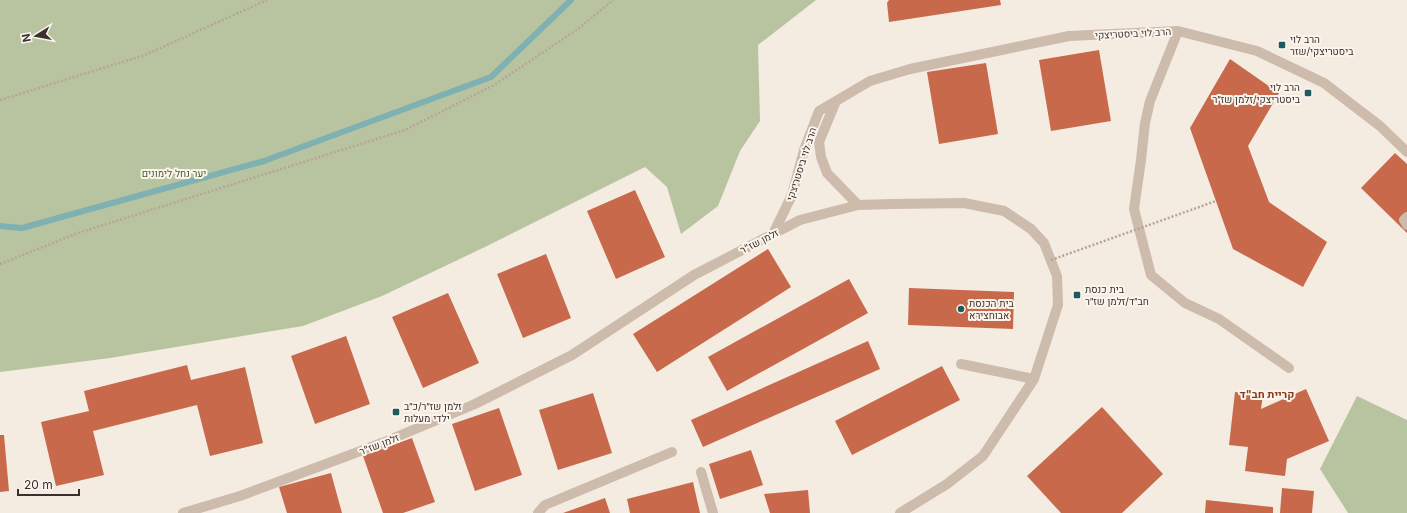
<svg xmlns="http://www.w3.org/2000/svg" width="1407" height="513" font-family="Inter,Heebo,sans-serif">
	<style>
		.green { fill: #b8c4a0 }
		.lines { fill: none; stroke-linecap: round; stroke-linejoin: round }
		.stream { stroke: #7fb0b2; stroke-width: 6 }
		.building { fill: #c8694b }
		.path { stroke: #b9a596; stroke-width: 2.5; stroke-dasharray: 2 2; stroke-linecap: butt }
		.minor { stroke: #cdbbac; stroke-width: 10 }
		.path-bridge { stroke: #b9a596; stroke-width: 2.5; stroke-dasharray: 2 2; stroke-linecap: butt }
		.poi-dot { fill: #1f5a5e; stroke: #fbf5ee; stroke-width: 1.5 }
		.labels { text-anchor: middle; dominant-baseline: central; stroke-width: 4; stroke-linejoin: round; paint-order: stroke }
		.street-label { font-size: 10px; fill: #3b302b; stroke: #fbf5ee }
		.poi-label { font-size: 10px; fill: #3b302b; stroke: #fbf5ee; text-anchor: start }
		.park-label { font-size: 10px; fill: #4a5a2e; stroke: #fbf5ee }
		.neighbourhood-label { font-size: 11px; font-weight: bold; fill: #8c3b22; stroke: #fbf5ee }
	</style>
	<rect width="100%" height="100%" fill="#f4ebe1"/>
	<path class="green" d="M0 0H816L758 45 760 121 740 151 718 206 681 234 667 187 645 167 487 246 382 296 303 326 110 358 0 372Z
		M1357 396 1407 420V513H1348L1320 469Z"/>
	<g class="lines">
		<path class="stream" d="M0 226 22 228 264 161 491 77 571 0"/>
	</g>
	<path class="building" d="M889 0H1000L1001 5 889 22 887 3Z
		M1099 50 1111 121 1051 131 1039 60Z
		M1230 59 1279 93 1248 146 1269 202 1327 242 1303 287 1233 249 1190 128Z
		M986 63 998 134 939 144 927 72Z
		M1395 153 1407 164V233L1361 188Z
		M635 190 665 257 616 279 587 211Z
		M768 249 791 287 657 372 633 334Z
		M546 254 571 318 523 338 497 274Z
		M849 279 868 313 727 391 708 357Z
		M909 288 1014 292 1013 329 908 325Z
		M448 293 479 363 423 388 392 317Z
		M346 336 370 404 315 424 291 356Z
		M868 341 880 369 703 447 691 420Z
		M187 365 191 380 245 367 263 443 210 456 197 405 93 431 104 475 56 486 41 422 89 411 84 391Z
		M942 366 960 400 852 455 835 421Z
		M1306 389 1329 441 1287 459 1285 476 1245 471 1248 447 1229 445 1235 392 1263 395 1261 409Z
		M593 393 612 453 558 470 539 410Z
		M1102 407 1163 474 1122 513H1061L1027 476Z
		M499 408 522 475 475 491 452 424Z
		M0 435H4L9 491 0 492Z
		M412 438 435 502 403 513H383L363 456Z
		M751 450 763 485 720 499 709 464Z
		M331 473 342 513H287L279 487Z
		M693 482 700 513H630L627 499Z
		M1282 488 1314 491 1312 513H1280Z
		M808 490 810 513H770L764 494Z
		M605 498 610 513H563Z
		M1206 500 1273 507V513H1205Z"/>
	<g class="lines">
		<path class="path" d="M0 100 145 55 267 0
			M0 264 78 233 405 130 494 85 578 29 613 0"/>
		<path class="minor" d="M1178 31 1150 101 1145 123 1141 160 1134 209 1151 275 1185 303 1219 319 1289 368
			M836 101 819 142 821 157 827 173 858 205
			M1407 217 1404 220 1407 225
			M773 234 792 195 804 150 819 111 870 81 910 69 1069 36 1178 31 1257 51 1324 83 1380 126 1407 152
			M961 364 1034 379
			M701 472 713 513
			M183 513 240 496 382 443 475 404 572 355 694 275 800 220 858 205 892 204 964 203 1004 211 1031 229 1044 243 1057 276 1058 305 1034 379 983 456 947 484 900 513
			M538 513 545 505 672 452"/>
		<path class="path-bridge" d="M1051 260 1216 201"/>
	</g>
	<g class="poi-dot">
		<rect x="1278" y="41" width="8" height="8" rx="2"/>
		<rect x="1304" y="89" width="8" height="8" rx="2"/>
		<rect x="1073" y="291" width="8" height="8" rx="2"/>
		<circle cx="961" cy="309" r="4"/>
		<rect x="392" y="408" width="8" height="8" rx="2"/>
	</g>
	<g class="labels">
		<g class="street-label">
			<text transform="translate(1133 33) rotate(-3)">הרב לוי ביסטריצקי</text>
			<text transform="translate(801 164) rotate(-72)">הרב לוי ביסטריצקי</text>
			<text transform="translate(759 241) rotate(-27)">זלמן שז"ר</text>
			<text transform="translate(379 444) rotate(-21)">זלמן שז"ר</text>
		</g>
		<g class="poi-label">
			<text x="1290" y="39">הרב לוי<tspan x="1290" dy="12">ביסטריצקי/שזר</tspan></text>
			<text x="1300" y="87" text-anchor="end">הרב לוי<tspan x="1300" dy="12">ביסטריצקי/זלמן שז״ר</tspan></text>
			<text x="1085" y="289">בית כנסת<tspan x="1085" dy="12">חב״ד/זלמן שז״ר</tspan></text>
			<text x="969" y="303">בית הכנסת<tspan x="969" dy="12">אבוחצירא</tspan></text>
			<text x="404" y="406">זלמן שז״ר/כ״ב<tspan x="404" dy="12">ילדי מעלות</tspan></text>
		</g>
		<g class="park-label">
			<text x="174" y="173">יער נחל לימונים</text>
		</g>
		<g class="neighbourhood-label">
			<text x="1267" y="394">קריית חב"ד</text>
		</g>
	</g>
	<g transform="translate(36 36) rotate(259)" stroke="#fbf5ee" stroke-width="3" paint-order="stroke">
	<path d="M0-3L7 15L0 10L-7 15Z" fill="#3b302b"/>
	<text y="-6" font-size="11" font-weight="bold" text-anchor="middle" fill="#3b302b">N</text>
	</g>
	<path d="M18 489v6h61v-6" fill="none" stroke="#3b302b" stroke-width="2"/>
	<text x="24" y="489" font-size="12" fill="#3b302b" stroke="#fbf5ee" stroke-width="3" paint-order="stroke">20 m</text>
</svg>
